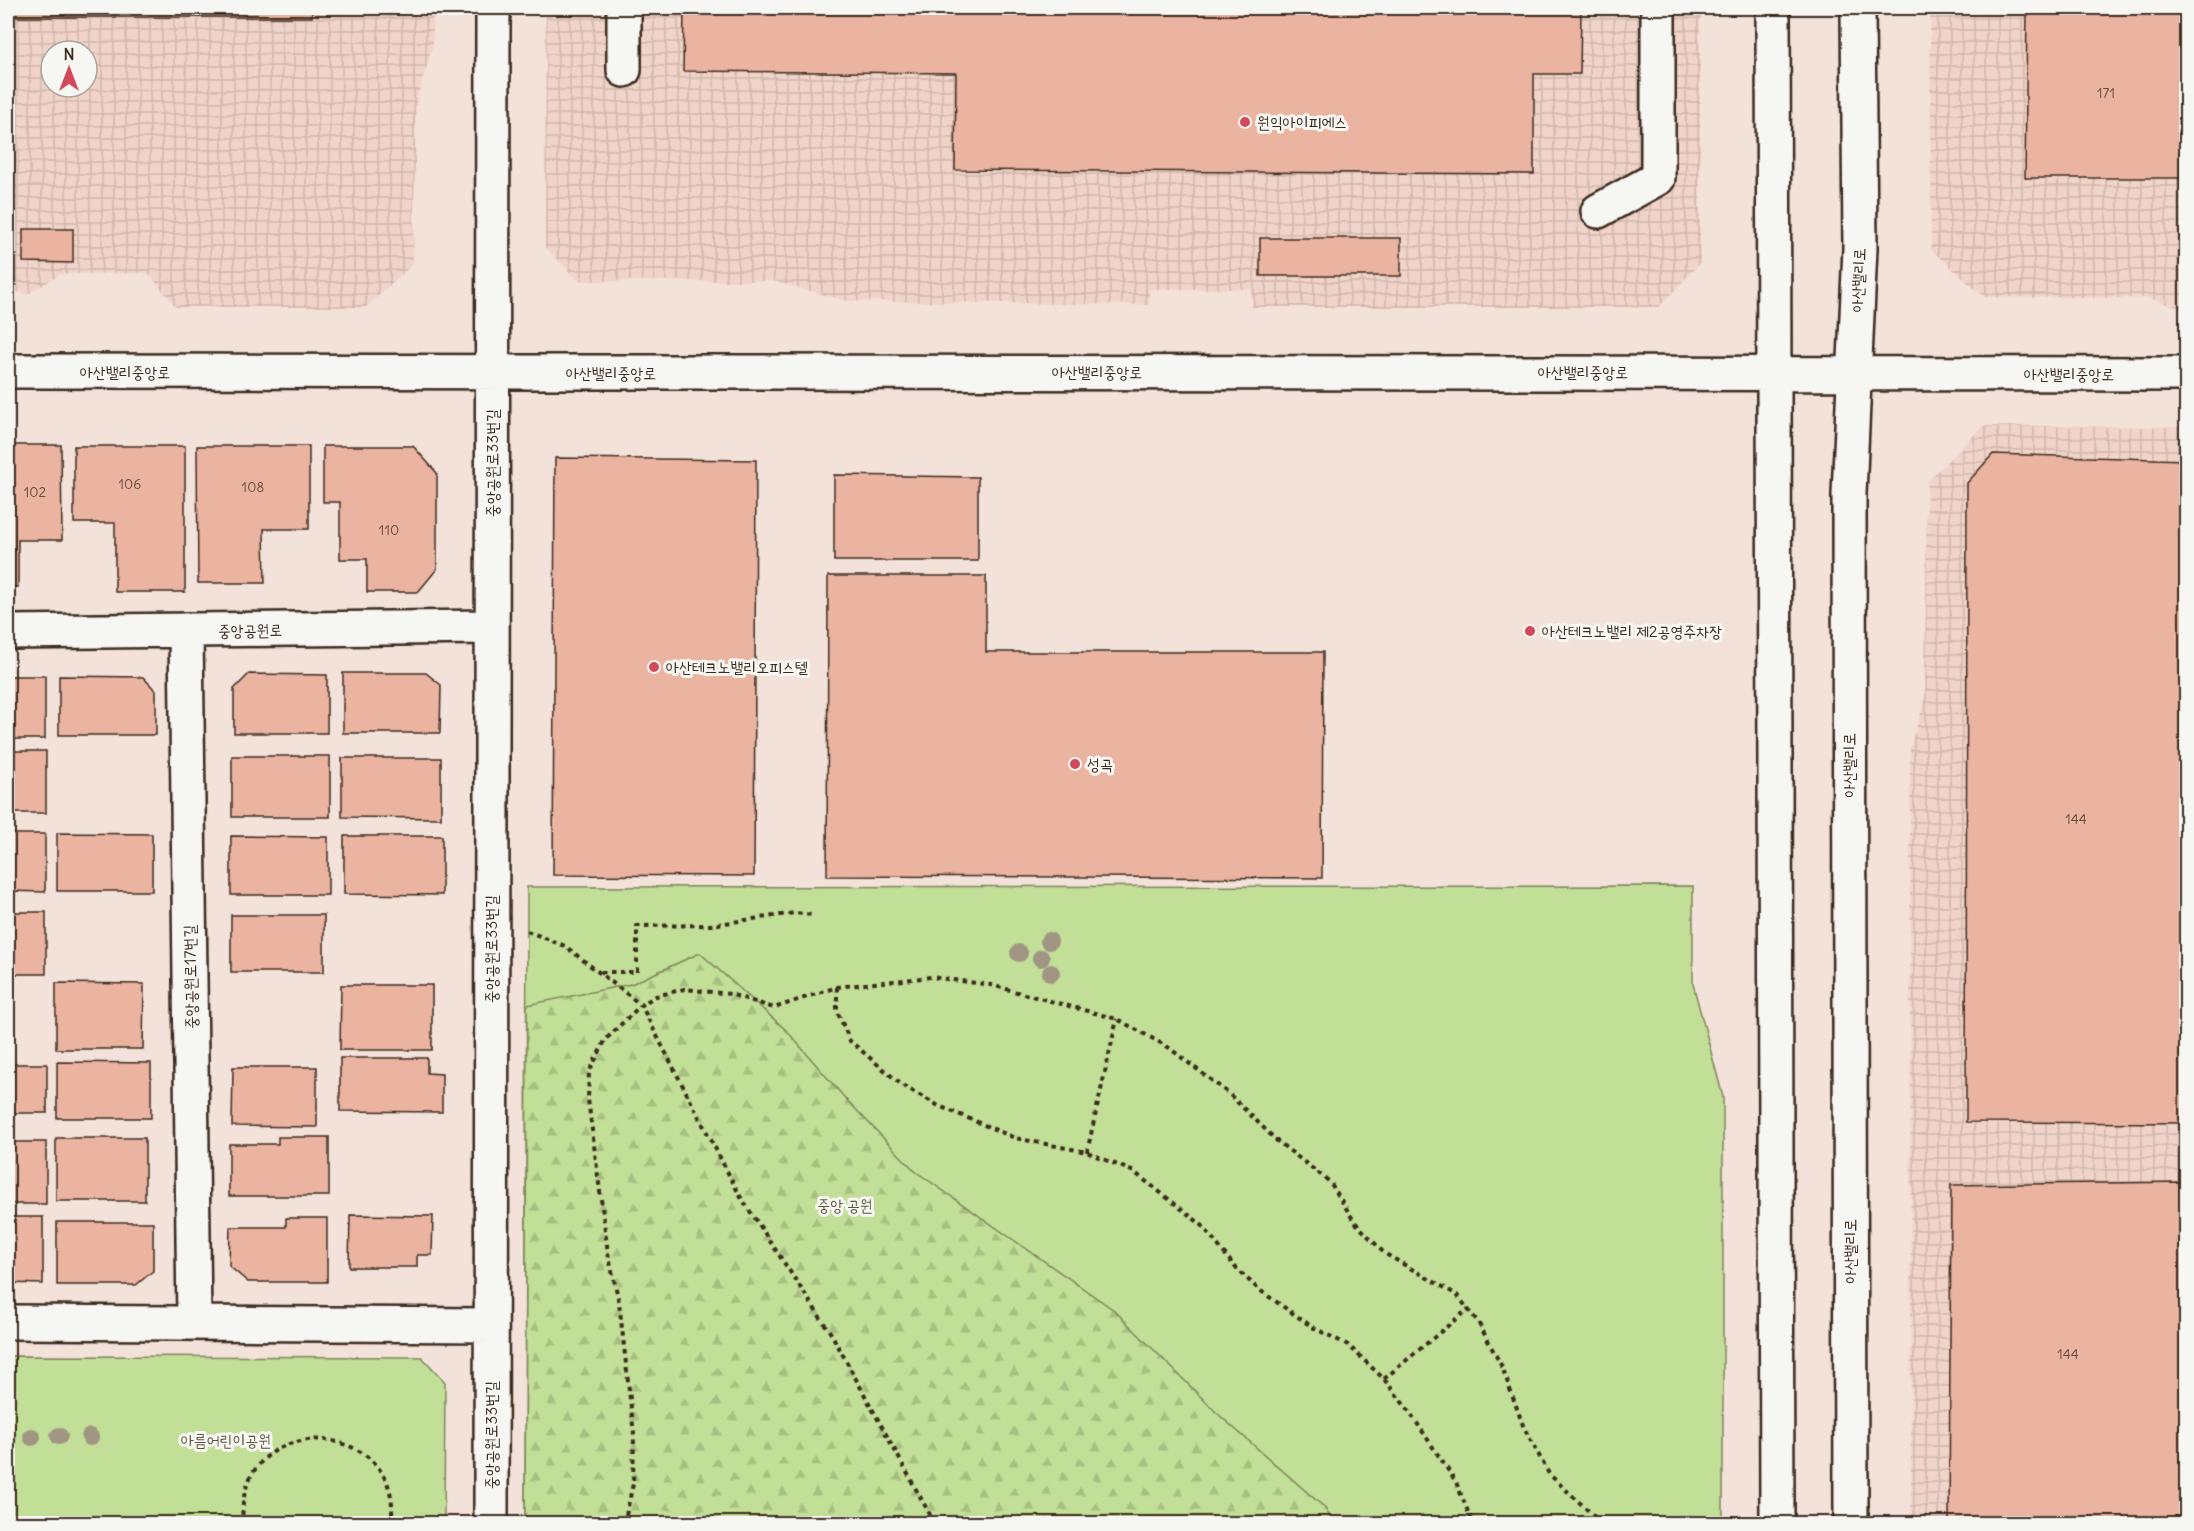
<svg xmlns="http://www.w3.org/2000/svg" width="2194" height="1531" font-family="Delius,'Poor Story',sans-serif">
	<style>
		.industrial { fill: url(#industrial-grid); fill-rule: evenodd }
		.green { fill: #c1df97; stroke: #7e845a; stroke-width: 1.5 }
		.forest { fill: url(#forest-firs); stroke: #7e845a; stroke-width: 1.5 }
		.building { fill: #ebb4a1; stroke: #3b2a1e; stroke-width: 1.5 }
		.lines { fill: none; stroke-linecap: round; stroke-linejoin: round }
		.minor-casing { stroke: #3b2a1e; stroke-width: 38 }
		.path { stroke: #3b2a1e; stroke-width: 4; stroke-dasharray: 4.5 4.5; stroke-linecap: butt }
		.minor { stroke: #f6f6f2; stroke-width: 33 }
		.tree { fill: #a09683 }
		.poi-dot { fill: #d1495b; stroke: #f6f6f2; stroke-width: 2 }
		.labels { text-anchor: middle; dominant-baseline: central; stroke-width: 6; stroke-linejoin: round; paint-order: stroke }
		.number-label { font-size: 14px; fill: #674c3f }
		.poi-label { font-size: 16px; fill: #3b2a1e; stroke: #f6f6f2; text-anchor: start }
		.street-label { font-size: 16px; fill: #3b2a1e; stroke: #f6f6f2 }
		.park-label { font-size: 16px; fill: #5c573c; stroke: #f6f6f2 }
	</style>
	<defs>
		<pattern id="industrial-grid" width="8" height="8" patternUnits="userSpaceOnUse" patternTransform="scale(1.5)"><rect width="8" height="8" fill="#f1d4c9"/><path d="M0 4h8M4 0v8" fill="none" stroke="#d0b6ac"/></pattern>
		<pattern id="forest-firs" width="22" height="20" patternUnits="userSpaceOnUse" patternTransform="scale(1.5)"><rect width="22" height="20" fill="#c1df97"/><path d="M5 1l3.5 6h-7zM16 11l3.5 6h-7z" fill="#a7c082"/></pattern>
	</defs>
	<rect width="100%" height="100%" fill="#f3e2da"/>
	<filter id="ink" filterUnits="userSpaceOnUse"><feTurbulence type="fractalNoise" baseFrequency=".0167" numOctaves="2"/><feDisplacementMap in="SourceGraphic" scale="12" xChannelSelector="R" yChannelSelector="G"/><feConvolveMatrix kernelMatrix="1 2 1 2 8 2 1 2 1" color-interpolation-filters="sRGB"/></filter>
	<g filter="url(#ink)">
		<path class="industrial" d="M8 8H433V44L416 103 413 264 366 307H176L148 273 61 274 28 294 8 290ZM51 51H87V87H51Z
			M546 8H1704L1700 22V263L1659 307H1252L1251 289H1149V305L848 301 773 281H579L545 247Z
			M1930 8H2186V310L2149 298 1984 297 1931 250Z
			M1983 426 2186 427V1523H1911L1910 746 1925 701 1927 481Z"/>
		<path class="green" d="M1693 886V984L1723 1097V1523L525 1524 527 887Z
			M8 1356 422 1357 445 1382 444 1523H8Z"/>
		<path class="forest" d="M700 953 786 1030 844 1097 915 1171 1114 1310 1218 1414 1325 1508 1333 1523H525L527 1005 631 984Z"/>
		<path class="building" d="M8 8H312V17H8Z
			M684 8H1581L1580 74H1534V174L955 170 956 73 683 71Z
			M2027 8H2186V178H2025Z
			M23 229H73V263L23 262Z
			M1260 238H1401V276H1260Z
			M8 445H61L62 540H18V587H8Z
			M74 446H185V592H115V523H74Z
			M197 446H309V529H264L265 583H198Z
			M323 446H413L437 473V569L418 592H367V559H340V502H323Z
			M1993 454 2185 460 2186 1123 1966 1122 1967 483Z
			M555 458 756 460 754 876 553 875Z
			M834 475 978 477V561H834Z
			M828 576H986V652H1323L1322 878 827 876Z
			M343 673H426L441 685 440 733H343Z
			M249 674 327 675V733H234V689Z
			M8 676H45V739H8Z
			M59 676 143 677 156 691V735H59Z
			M8 751H46V813H8Z
			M232 756H330V817H232Z
			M342 758H441V818L342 817Z
			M57 833 152 834V891H57Z
			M8 834H45V892L8 891Z
			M231 836 328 837V895H231Z
			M344 836H442V895L344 894Z
			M8 912H46V974H8Z
			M231 915H324V972H231Z
			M56 983 144 984 143 1049H56Z
			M341 985H432V1050H340Z
			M340 1058H427V1073L442 1074V1112L340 1111Z
			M57 1062 151 1063V1118H57Z
			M8 1064H47V1113H8Z
			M233 1067H317V1127L232 1126Z
			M278 1137H329V1196H229V1144H278Z
			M56 1138H145V1201H56Z
			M8 1142H46V1204H8Z
			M2186 1182V1524H1949L1951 1185Z
			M350 1215 433 1216 432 1255H417V1267H349Z
			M8 1217H43V1284L8 1283Z
			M286 1218H327V1282H248L229 1266 230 1227H286Z
			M57 1222H153V1271L136 1285H57Z"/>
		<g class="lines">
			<g class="minor-casing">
				<path id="minor" d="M1773 8 1777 1524
					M624 70V8
					M1598 211 1658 178V8
					M8 371 2186 374
					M186 630 194 1323
					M8 632 492 627
					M8 1322 491 1325
					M491 1524 493 8
					M1851 1524 1849 494 1860 248 1858 8"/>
			</g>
			<path class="path" d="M527 931 565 946 641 1005 740 1196 832 1335 935 1524
				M601 972H637V926L711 925 795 913 814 915
				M837 987V1011L850 1041 902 1085 937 1105 1015 1138 1087 1152 1134 1172 1202 1225 1235 1267 1258 1289 1314 1328 1348 1345 1384 1379 1409 1411 1456 1482 1473 1524
				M1087 1152 1117 1019
				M1384 1379 1468 1309
				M243 1524C232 1406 408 1417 391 1524
				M624 1524 633 1484 634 1434 619 1302 608 1253 588 1099 589 1072 606 1039 641 1005 656 996 684 989 730 994 774 1008 837 987 931 977 991 985 1117 1019 1168 1047 1228 1093 1277 1141 1330 1182 1354 1221 1384 1253 1457 1295 1478 1322 1502 1367 1524 1428 1549 1474 1593 1515 1598 1524"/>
			<use href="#minor" class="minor"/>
		</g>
		<g class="tree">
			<circle cx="1049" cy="941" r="9"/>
			<circle cx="1019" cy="953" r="9"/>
			<circle cx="1041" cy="958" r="9"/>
			<circle cx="1051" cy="973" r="9"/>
			<circle cx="59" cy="1436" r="9"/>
			<circle cx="32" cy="1437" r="9"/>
			<circle cx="90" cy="1437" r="9"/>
		</g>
	</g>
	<g class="poi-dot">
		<circle cx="1245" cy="122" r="6"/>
		<circle cx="1530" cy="631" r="6"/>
		<circle cx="654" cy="667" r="6"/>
		<circle cx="1075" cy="764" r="6"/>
	</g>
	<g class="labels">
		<g class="number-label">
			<text x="2106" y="93">171</text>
			<text x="130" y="484">106</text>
			<text x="253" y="487">108</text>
			<text x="35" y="492">102</text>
			<text x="389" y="530">110</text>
			<text x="2076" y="819">144</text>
			<text x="2068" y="1354">144</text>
		</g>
		<g class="poi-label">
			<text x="1257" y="122">원익아이피에스</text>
			<text x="1542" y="631">아산테크노밸리 제2공영주차장</text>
			<text x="666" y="667">아산테크노밸리오피스텔</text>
			<text x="1087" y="764">성곡</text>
		</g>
		<g class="street-label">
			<text transform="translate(1858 280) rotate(-88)">아산밸리로</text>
			<text x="125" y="372">아산밸리중앙로</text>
			<text x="1097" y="372">아산밸리중앙로</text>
			<text x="1583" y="372">아산밸리중앙로</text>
			<text x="611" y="373">아산밸리중앙로</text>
			<text x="2069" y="374">아산밸리중앙로</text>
			<text transform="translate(492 463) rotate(-90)">중앙공원로33번길</text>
			<text transform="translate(250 630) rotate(-1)">중앙공원로</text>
			<text transform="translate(1849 765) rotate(-90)">아산밸리로</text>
			<text transform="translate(491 949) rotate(-90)">중앙공원로33번길</text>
			<text transform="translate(190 977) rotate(-91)">중앙공원로17번길</text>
			<text transform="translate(1850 1251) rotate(-90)">아산밸리로</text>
			<text transform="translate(491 1435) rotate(-90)">중앙공원로33번길</text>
		</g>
		<g class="park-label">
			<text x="845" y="1205">중앙 공원</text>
			<text x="226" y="1440">아름어린이공원</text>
		</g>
	</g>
	<rect width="2194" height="1531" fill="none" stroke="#f6f6f2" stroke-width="30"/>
	<rect x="15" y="15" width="2164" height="1501" fill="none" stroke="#3b2a1e" stroke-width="2" filter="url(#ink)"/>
	<g transform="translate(69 69)"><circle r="28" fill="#f6f6f2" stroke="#aba49d" stroke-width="1.5"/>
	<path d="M0-4.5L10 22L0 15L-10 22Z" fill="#d1495b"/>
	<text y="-9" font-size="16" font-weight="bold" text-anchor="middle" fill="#3b2a1e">N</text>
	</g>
</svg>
